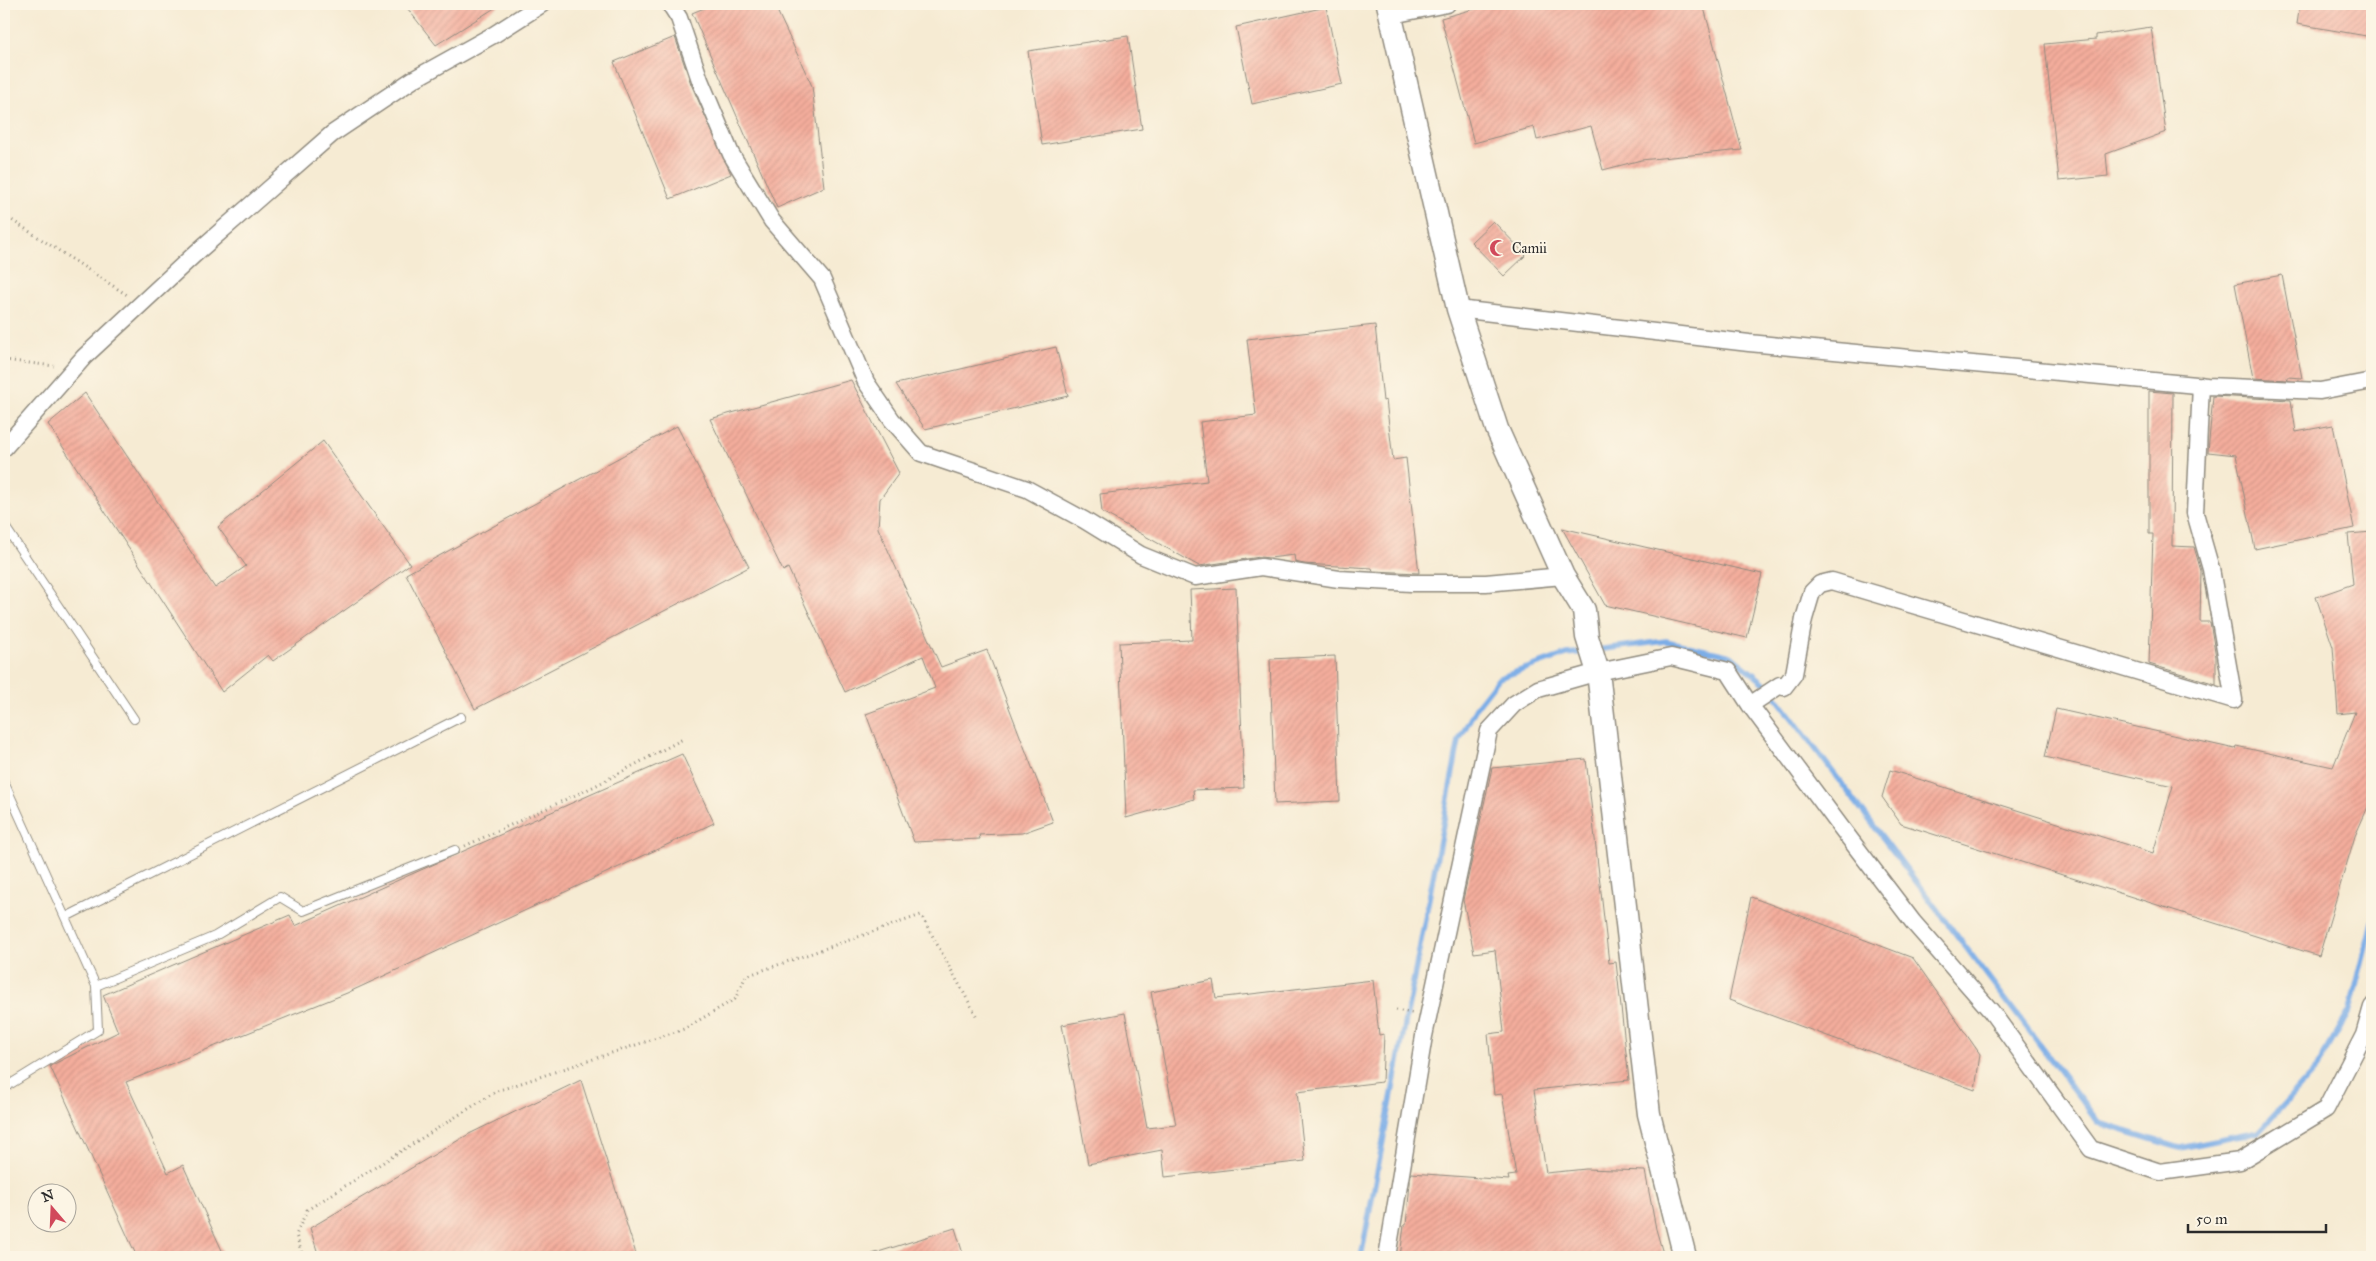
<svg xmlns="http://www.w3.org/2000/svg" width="2376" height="1261" font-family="'IM FELL Great Primer',serif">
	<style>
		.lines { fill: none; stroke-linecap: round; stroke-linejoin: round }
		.stream { stroke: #7bade7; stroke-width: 5.5 }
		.building { fill: url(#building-hatch) }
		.lane-casing { stroke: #908b7f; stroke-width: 10 }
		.street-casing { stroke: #908b7f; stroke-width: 19 }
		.secondary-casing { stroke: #908b7f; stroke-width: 25 }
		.path { stroke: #908b7f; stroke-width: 3; stroke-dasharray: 1 4; stroke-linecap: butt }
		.lane { stroke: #fff; stroke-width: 8 }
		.street { stroke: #fff; stroke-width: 16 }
		.secondary { stroke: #fff; stroke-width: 22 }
		.labels { text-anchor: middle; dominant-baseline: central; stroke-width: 4; stroke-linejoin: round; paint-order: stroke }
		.poi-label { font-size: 14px; fill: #2b2b2b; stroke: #fcf5e5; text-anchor: start }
	</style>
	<defs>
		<pattern id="building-hatch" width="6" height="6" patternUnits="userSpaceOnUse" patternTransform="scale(1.25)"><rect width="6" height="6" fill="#f4ad9c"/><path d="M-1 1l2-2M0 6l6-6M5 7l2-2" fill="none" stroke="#d19587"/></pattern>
	</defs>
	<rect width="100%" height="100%" fill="#fcf5e5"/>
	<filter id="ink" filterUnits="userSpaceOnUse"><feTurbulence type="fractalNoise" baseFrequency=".02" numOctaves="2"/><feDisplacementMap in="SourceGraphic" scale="10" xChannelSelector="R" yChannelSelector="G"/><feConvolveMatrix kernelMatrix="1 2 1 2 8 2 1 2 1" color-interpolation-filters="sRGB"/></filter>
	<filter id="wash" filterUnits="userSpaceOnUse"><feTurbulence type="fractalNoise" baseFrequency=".0096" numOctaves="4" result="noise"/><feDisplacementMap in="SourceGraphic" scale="20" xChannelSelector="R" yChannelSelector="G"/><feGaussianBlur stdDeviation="1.12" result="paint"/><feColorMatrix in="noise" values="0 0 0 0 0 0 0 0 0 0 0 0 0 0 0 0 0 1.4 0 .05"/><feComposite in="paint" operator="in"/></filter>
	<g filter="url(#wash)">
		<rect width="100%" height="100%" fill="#f6ebd3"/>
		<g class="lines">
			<path class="stream" d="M1596 650 1666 641 1731 656 1767 685 2099 1123 2180 1148 2259 1132 2317 1068 2350 1010 2372 922
				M1361 1257 1459 740 1477 706 1499 678 1567 654 1587 652"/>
		</g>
		<g id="blocks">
			<path class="building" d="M404 4H501L436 45Z
				M714 4H774L812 86 824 187 777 208 692 13Z
				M1492 4H1703L1742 150 1641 160 1603 170 1591 126 1537 140 1534 127 1474 143 1441 18Z
				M2300 4H2372V37L2297 24Z
				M1326 7 1342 84 1252 104 1236 27Z
				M2151 27 2166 132 2106 154 2108 176 2059 181 2045 44 2096 39V35Z
				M1128 36 1142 129 1042 145 1028 51Z
				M675 37 691 84 731 174 670 199 614 62Z
				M1493 221 1526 255 1504 276 1471 242Z
				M2282 275 2302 378 2287 377 2288 380 2253 378 2235 284Z
				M1375 325 1383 401 1386 400 1393 460 1406 458 1419 573 1373 571 1372 568 1304 564 1295 562 1294 555 1270 558 1260 557 1199 566 1102 512 1100 494 1207 481 1200 422 1256 415 1247 339Z
				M1056 347 1068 396 925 429 896 384Z
				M851 380 899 473 880 499 878 528 941 667 987 650 1053 822 1022 833 979 835 980 839 914 842 866 714 935 688 923 656 845 692 788 568 783 571 710 419Z
				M2149 391 2173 393 2172 546 2194 547 2201 571 2200 622H2210L2216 657V684L2149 664 2153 534H2149Z
				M85 393 215 588 246 566 218 527 323 441 410 564 273 661 268 655 222 692 48 424Z
				M2213 396 2291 400 2296 432 2333 425 2354 528 2255 549 2236 455 2208 452Z
				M677 426 749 567 475 709 406 574Z
				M1562 528 1762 574 1747 638 1605 605Z
				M2372 532V798L2355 836 2319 956 1901 824 1882 797 1890 770 2153 853 2173 786 2045 757 2056 709 2235 749 2236 746 2333 767 2355 712 2338 714 2333 647 2316 597 2353 584 2348 534Z
				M1236 588 1244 788 1193 790 1194 799 1126 818 1119 643 1192 640 1190 590Z
				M1335 656 1340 801 1275 804 1270 659Z
				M682 754 714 823 347 993 126 1082 168 1173 183 1165 225 1257H137L50 1066 118 1032 103 995 290 915 295 926Z
				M1586 759 1609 963 1616 962 1629 1080 1534 1090 1546 1173 1586 1169 1645 1171 1656 1229 1664 1257H1400L1404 1225H1406L1411 1173 1509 1180 1508 1176 1516 1175 1502 1094 1494 1095 1488 1034 1504 1032 1495 950 1474 953 1463 900 1492 768Z
				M1751 897 1913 958 1980 1054 1975 1090 1729 1000Z
				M1213 980 1216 998 1373 980 1379 1035 1384 1034 1382 1082 1297 1092 1305 1161 1165 1177 1162 1150 1088 1164 1062 1025 1125 1013 1147 1128 1176 1125 1151 992Z
				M581 1080 637 1257H319L310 1228 469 1134Z
				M955 1228 964 1257H873L872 1254Z"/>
		</g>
	</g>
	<g filter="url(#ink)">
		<use href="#blocks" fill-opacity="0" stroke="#908b7f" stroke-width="1"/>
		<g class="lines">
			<g class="lane-casing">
				<path id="lane" d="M4 525 134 719
					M4 782 96 986 98 1030 4 1088
					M66 917 461 717
					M96 986 215 936 280 897 303 911 455 850"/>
			</g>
			<g class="street-casing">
				<path id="street" d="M670 4 679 18 700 80 731 154 772 221 822 279 866 382 892 420 921 453 1027 489 1084 520 1141 555 1195 577 1261 567 1339 579 1411 583H1486L1563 576
					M1392 15 1447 4
					M1458 309 1749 343 2207 386 2320 391 2372 381
					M4 448 84 357 196 253 332 134 414 79 495 34 542 4
					M1750 705 1780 685 1784 687 1794 674 1804 619 1812 592 1820 584 1832 581 2234 700 2211 569 2195 513 2201 385
					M1387 1257 1424 1036 1489 731 1514 704 1538 689 1598 672 1671 657 1728 671 1750 705 1840 826 1913 922 1991 1011 2091 1149 2160 1172 2240 1161 2326 1109 2364 1035 2372 1007"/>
			</g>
			<g class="secondary-casing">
				<path id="secondary" d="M1388 4 1458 309 1497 429 1563 576 1584 610 1587 637 1598 672 1649 1114 1685 1257"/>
			</g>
			<path class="path" d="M4 215 127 295
				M4 360 54 366
				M465 846 595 786 683 739
				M1396 1010 1412 1013
				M303 1257 296 1235 307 1210 497 1091 684 1029 735 999 746 976 921 915 977 1017"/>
			<use href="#lane" class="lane"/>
			<use href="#street" class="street"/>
			<use href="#secondary" class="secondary"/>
		</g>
	</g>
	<defs>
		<g id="mosque-bare" transform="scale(1.35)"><path d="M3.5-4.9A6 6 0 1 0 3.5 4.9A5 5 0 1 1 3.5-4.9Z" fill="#d1495b" stroke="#fcf5e5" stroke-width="2.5" paint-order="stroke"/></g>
	</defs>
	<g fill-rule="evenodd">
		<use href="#mosque-bare" x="1498" y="248"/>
	</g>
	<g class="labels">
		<g class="poi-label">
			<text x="1512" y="248">Camii</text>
		</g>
	</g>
	<rect width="2376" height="1261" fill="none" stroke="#fcf5e5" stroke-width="20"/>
	<g transform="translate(52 1208) rotate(341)"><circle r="24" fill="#fcf5e5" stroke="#a8a49b"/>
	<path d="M0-4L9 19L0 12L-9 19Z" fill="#d1495b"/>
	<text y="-8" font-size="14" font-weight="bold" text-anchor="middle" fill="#2b2b2b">N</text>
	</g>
	<path d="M2188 1224v8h138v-8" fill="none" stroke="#2b2b2b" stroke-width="2.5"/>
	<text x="2196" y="1224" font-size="15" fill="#2b2b2b" stroke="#fcf5e5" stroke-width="4" paint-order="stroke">50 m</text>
</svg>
